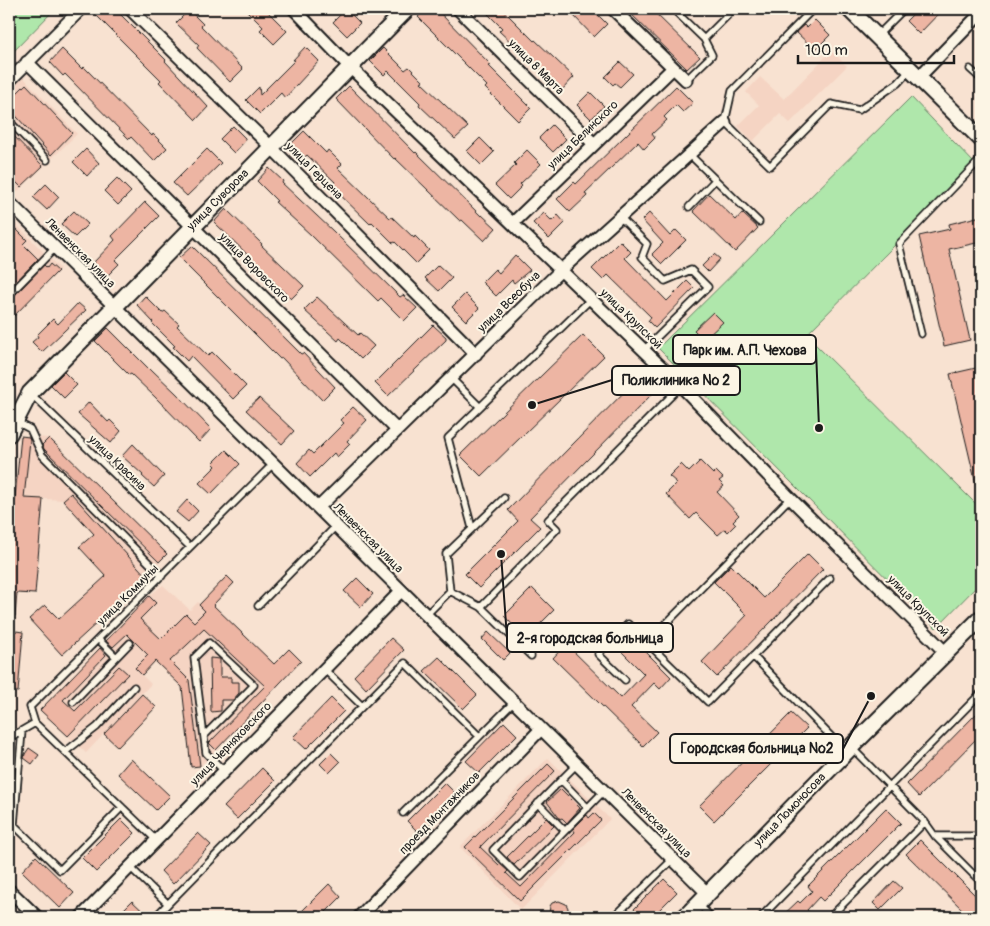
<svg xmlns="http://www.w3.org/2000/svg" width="990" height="926" font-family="Pangolin,sans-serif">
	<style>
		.built { fill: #f5d4c3 }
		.green { fill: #afe7ab; stroke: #668264 }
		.building { fill: #edb5a3; stroke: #1c1c1c }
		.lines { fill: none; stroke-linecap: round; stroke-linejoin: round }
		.lane-casing { stroke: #1c1c1c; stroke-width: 9 }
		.street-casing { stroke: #1c1c1c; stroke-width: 15 }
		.secondary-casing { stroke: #1c1c1c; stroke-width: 19 }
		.lane { stroke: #fcf5e5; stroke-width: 5.5 }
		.street { stroke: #fcf5e5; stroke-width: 11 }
		.secondary { stroke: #fcf5e5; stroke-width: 15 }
		.labels { text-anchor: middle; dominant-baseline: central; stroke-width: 4; stroke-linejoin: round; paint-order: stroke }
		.street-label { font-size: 12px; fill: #1c1c1c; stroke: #fcf5e5 }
		.leader { fill: none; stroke: #1c1c1c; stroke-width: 2 }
		.callout-dot { fill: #1c1c1c; stroke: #fcf5e5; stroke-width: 2 }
		.callout { fill: #fcf5e5; stroke: #1c1c1c; stroke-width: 2 }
		.callout-label { font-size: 14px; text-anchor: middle; font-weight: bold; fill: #1c1c1c }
	</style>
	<rect width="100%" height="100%" fill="#f8e2d1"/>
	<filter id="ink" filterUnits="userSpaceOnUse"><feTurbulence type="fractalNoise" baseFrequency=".02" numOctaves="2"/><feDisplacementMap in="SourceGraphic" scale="10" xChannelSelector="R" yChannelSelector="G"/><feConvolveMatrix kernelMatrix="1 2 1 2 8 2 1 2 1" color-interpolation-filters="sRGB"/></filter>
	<g filter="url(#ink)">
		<path class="built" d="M831 51 847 66 790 123 780 114 753 141 738 126 759 105 746 92 760 77 784 99Z
			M23 77 77 134 9 200V91Z
			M9 217 60 269 9 321Z
			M21 436 49 438 167 554 139 584 63 500 14 497Z
			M227 576 234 583 213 605 267 657 260 664V668L278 686 200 766 191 767 182 687 155 662 142 675 151 684 86 753 40 710 149 596 163 585 190 610 198 602 200 604Z
			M548 758 610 819 521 910 460 847Z"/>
		<path class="green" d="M9 9H55L9 56Z
			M911 97 975 164 806 335 981 509V582L936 628 658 348Z"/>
		<path class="building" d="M100 9H115L166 60 165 61 208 107 196 120 159 82 161 80 95 14Z
			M245 9H265L287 31 274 44 260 30 263 27Z
			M346 9 360 23 347 36 333 22Z
			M426 9H436L491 65 489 66 531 108 518 121 485 88 487 86 418 17Z
			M483 9H502L534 41 535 40 574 77 562 90 499 31 502 28Z
			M579 9H592L607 24 594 37 573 15Z
			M626 9H651L700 57 687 69Z
			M918 9H943L919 34 906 21Z
			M189 10 203 24 201 26 243 69 230 82 197 48 199 45 176 23Z
			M815 20 830 35 815 50 796 32 804 25 807 28Z
			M305 47 319 61 285 98 281 93 260 114 246 100 259 87 260 95 295 60H293Z
			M383 48 405 70 409 67 423 81 421 82 468 127 455 139 419 105 420 103 388 71 384 75 370 61Z
			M62 49 82 69 84 67 152 136 153 134 167 148 154 161 131 137 129 139 65 74 63 76 50 62Z
			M620 62 633 74 620 87 615 83 613 85 605 77Z
			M26 84 72 133 51 155 9 108V101Z
			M349 86 415 153 416 152 481 216 482 215 496 228 484 241 462 220 460 221 395 158 394 159 336 99Z
			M676 86 693 103 683 112 676 105 664 117 667 120 652 134 655 138 644 149 638 142 585 193 587 196 570 212 557 199 574 182 576 184Z
			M590 92 604 106 591 119 577 105Z
			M552 125 566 139 553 152 539 138Z
			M233 126 245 138V141L234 153 220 139Z
			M9 131 43 166 21 187 9 175Z
			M304 131 326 153 328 150 342 164 338 168 369 198 390 218 392 217 414 238 415 236 429 250 416 263 395 242 393 243 372 222 370 224 331 186 335 182 307 155 305 157 291 144Z
			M480 138 494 152 481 165 467 151Z
			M86 149 99 163 87 176 73 162Z
			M207 149 221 163 187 196 173 183Z
			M527 150 541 164 520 184 522 186 509 199 495 185 516 165 514 163Z
			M269 168 283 181 282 183 333 231 400 297 403 295 417 308 404 321 381 298 378 301 311 235 275 202 277 201 257 181Z
			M117 178 131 192 118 205 104 191Z
			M46 184 59 197 47 210 33 197Z
			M709 194 736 220 742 213 758 228 735 252 693 211Z
			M145 202 159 216 115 260 119 264 106 277 93 263 115 240 112 236Z
			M226 209 262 244 261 245 304 286 291 299 255 264 256 263 214 222Z
			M74 211 88 224 75 237 61 224Z
			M544 213 552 221 558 215 565 223 549 239 533 223Z
			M649 213 670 236 676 230 686 240 662 264 652 254 663 243 642 220Z
			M981 216V242L949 249 970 340 944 346 919 236 950 229 949 224Z
			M9 222 27 240 23 244 38 259 9 289Z
			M620 241 631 252 625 258 667 301 687 281 694 288 655 328 648 321 651 317 608 275 603 280 592 269Z
			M192 246 301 354 303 353 335 387 322 400 282 358 280 359 179 258Z
			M714 254 720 259 708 272 702 266Z
			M515 255 530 270 514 283 512 280 496 296 482 282 495 269 499 273Z
			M50 264 58 271 9 321V300L12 298 44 265 47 268Z
			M438 265 452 278 439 291 425 278Z
			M465 294 479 308 466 321 452 307Z
			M145 296 162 313 165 311 179 324 177 326 208 356 212 352 246 386 233 399 191 356 187 361 173 347 175 346 152 323 153 322 137 305Z
			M317 297 358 335 360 333 374 346 361 359 340 338 338 341 304 310Z
			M78 303 86 310 42 352 32 342 38 337 37 335 53 319 58 324Z
			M713 312 723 322 704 340 694 330Z
			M433 325 446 337V340L388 396 375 383Z
			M108 328 152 372 153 371 176 393 211 429 199 442 155 397 131 374 129 375 95 341Z
			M583 335 604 356 481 476 460 455Z
			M976 368 981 391V492L978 493 950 374Z
			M64 372 77 385 64 398 51 385Z
			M638 378 653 393 530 518 540 527 479 588 465 574 518 521 508 510Z
			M259 398 294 431 282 444 246 410Z
			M89 402 108 422 110 420 121 431 111 443 78 414Z
			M353 407 367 420 347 441 350 444 337 457 334 453 310 477 297 463 309 450 313 454 344 423 340 420Z
			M21 436 29 437 30 440 24 498 43 499 35 594 17 593 15 616H9V558Z
			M49 438 167 554 159 562 44 449 42 445Z
			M133 444 164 476 154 487 142 476 143 475 122 456Z
			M226 450 240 464 211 494 199 483 216 466 213 463Z
			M700 461 713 474 716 471 723 478 719 481 724 486 717 492 739 515 733 521 736 524 728 532 725 529 718 535 696 513 690 519 666 494 677 483 669 476 681 464 689 472Z
			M71 493 147 577 62 655 29 619 45 605 59 619 106 576 79 547 94 534 63 500Z
			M187 500 198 511 188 522 176 512Z
			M808 554 823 569 717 677 702 662 747 615 714 582 731 565 764 598Z
			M227 576 234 583 213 605 274 664 289 649 301 661 216 750 209 743 265 686 204 629 170 661 189 680 200 766 191 767 182 687 155 661 142 675 135 668 148 655 127 634 113 647 106 641 149 596 156 603 140 619 161 639 186 614 194 622 205 611 199 605Z
			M357 578 373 594 361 607 344 591Z
			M532 588 554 610 526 638 504 616Z
			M16 631 23 632 18 692 9 691V638Z
			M488 632 510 653 503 660 482 639Z
			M631 637 671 677 660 689 654 683 631 707 657 732 643 746 553 658 566 644 621 698 644 674 619 649Z
			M391 638 404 650 366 689 354 676Z
			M100 648 106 655 63 700 75 711 119 666 128 674 68 736 40 710Z
			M439 657 477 695 463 709 424 671Z
			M210 658 220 659V677H231V682H239V693L233 700H221V711L211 712Z
			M142 694 156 707 118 747 104 734Z
			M331 698 344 711 306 749 293 737Z
			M981 709V734L919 797 907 784Z
			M791 713 807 728 714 821 699 806Z
			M504 722 517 735 479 773 466 761Z
			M29 748 39 755 32 764 24 758 25 754Z
			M331 753 340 762 329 773 320 764Z
			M131 759 170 796 156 810 118 774Z
			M548 764 555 771 480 847 499 865 500 864 508 871 506 873 521 887 575 832 573 829 587 815 589 818 594 813 601 820 520 901 465 847Z
			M262 768 275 781 237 819 224 807Z
			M445 783 458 796 420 834 407 821Z
			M561 789 580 808 567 823 562 818 560 819 547 802Z
			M886 808 901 823 823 901 819 897 807 910 814 917H781L798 901 800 903 812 891 808 886Z
			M546 818 554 826 514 865 507 857Z
			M121 819 135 833 96 872 82 858Z
			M198 833 211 845 173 884 161 871Z
			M920 840 981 901V917H970L906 854Z
			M36 856 74 893 60 908 22 871Z
			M664 879 677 892 652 917H626Z
			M894 881 902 888 880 910 873 903Z
			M329 884 341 897 321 917H296Z
			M132 901 149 917H116Z
			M559 901 566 904 568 908 567 917H551L549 914 550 906 552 903Z"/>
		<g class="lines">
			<g class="lane-casing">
				<path id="lane" d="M673 9 704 39 729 14 724 9
					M813 9 732 91 725 122 770 166 831 104 859 110 898 83 909 71
					M877 36 904 9
					M970 69 981 79
					M686 80 712 55 704 39
					M9 121 47 160
					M689 154 759 222
					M689 207 715 180
					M620 217 647 244 642 257 665 281 691 270 708 287 644 350
					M9 295 55 248
					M921 334 899 244 981 159
					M451 378 480 407
					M31 394 190 547
					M17 422 30 429 42 455 162 576
					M472 528 448 438 591 299
					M450 591 481 607 557 529 548 520 681 386
					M258 606 336 526
					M481 607 531 656
					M426 615 450 591 446 554 504 498
					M98 639 116 657
					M647 643 790 498
					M753 656 846 752
					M324 669 362 706
					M625 680 598 654 628 624 708 702 830 578
					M73 702 130 643
					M35 723 156 840
					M22 731 14 825 60 870 122 807
					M204 736 254 685 209 643 194 658 206 753 224 771
					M9 738 35 723 30 707 273 464
					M851 747 925 822 935 836 981 882
					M65 752 97 727 134 687
					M561 780 577 764
					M538 803 565 831
					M588 808 561 780 493 850 520 877 604 791
					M403 813 514 702
					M935 836H981
					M130 867 168 904
					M698 904 711 917
					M155 917 405 663 479 736
					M614 917 673 859
					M761 917 981 693
					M830 917 925 822"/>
			</g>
			<g class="street-casing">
				<path id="street" d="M130 9 271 147 476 354
					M294 9 350 67 681 386 790 498 946 653
					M458 9 594 144
					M613 9 686 80
					M27 62 397 430
					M919 77 981 13
					M9 81 81 9
					M9 202 708 894
					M513 223 673 68
					M318 508 561 270 725 122
					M9 890 37 917
					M81 917 401 591
					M359 917 541 729"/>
			</g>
			<g class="secondary-casing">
				<path id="secondary" d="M849 9 981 139
					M9 434 30 393 407 9
					M685 917 857 741 981 618"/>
			</g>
			<use href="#lane" class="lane"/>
			<use href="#street" class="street"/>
			<use href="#secondary" class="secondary"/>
		</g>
	</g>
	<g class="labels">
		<g class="street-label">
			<text transform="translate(536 67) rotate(45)">улица 8 Марта</text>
			<text transform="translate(583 135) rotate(-44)">улица Белинского</text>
			<text transform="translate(314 171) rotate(45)">улица Герцена</text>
			<text transform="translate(218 200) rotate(-45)">улица Суворова</text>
			<text transform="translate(80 253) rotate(45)">Ленвенская улица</text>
			<text transform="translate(254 268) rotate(45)">улица Воровского</text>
			<text transform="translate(509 302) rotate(-44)">улица Всеобуча</text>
			<text transform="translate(631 319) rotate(44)">улица Крупской</text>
			<text transform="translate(117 463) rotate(44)">улица Красина</text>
			<text transform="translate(368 538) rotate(45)">Ленвенская улица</text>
			<text transform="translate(128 595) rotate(-45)">улица Коммуны</text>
			<text transform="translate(918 606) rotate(45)">улица Крупской</text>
			<text transform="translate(231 744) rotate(-46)">улица Черняховского</text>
			<text transform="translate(790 810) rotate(-46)">улица Ломоносова</text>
			<text transform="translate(440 813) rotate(-46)">проезд Монтажников</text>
			<text transform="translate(656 823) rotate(45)">Ленвенская улица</text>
		</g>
	</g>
	<path class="leader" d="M819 428L816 350M532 405L612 380M501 554L507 638M871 696L843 749"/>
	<g class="callout-dot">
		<circle cx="819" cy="428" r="5"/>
		<circle cx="532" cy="405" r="5"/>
		<circle cx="501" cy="554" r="5"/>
		<circle cx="871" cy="696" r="5"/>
	</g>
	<g class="callout">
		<rect x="673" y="335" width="143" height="29" rx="5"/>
		<rect x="612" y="366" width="128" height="29" rx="5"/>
		<rect x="507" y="623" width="166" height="29" rx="5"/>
		<rect x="670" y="734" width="173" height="29" rx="5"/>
	</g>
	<g class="callout-label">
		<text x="745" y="355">Парк им. А.П. Чехова</text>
		<text x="676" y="385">Поликлиника № 2</text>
		<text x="590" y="643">2-я городская больница</text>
		<text x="757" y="753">Городская больница №2</text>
	</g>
	<rect width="990" height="926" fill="none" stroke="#fcf5e5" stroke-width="30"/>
	<rect x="15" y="15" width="960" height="896" fill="none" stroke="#1c1c1c" stroke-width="2" filter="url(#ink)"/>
	<path d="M798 55v8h156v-8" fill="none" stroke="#1c1c1c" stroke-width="2.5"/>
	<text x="805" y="55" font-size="15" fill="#1c1c1c" stroke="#fcf5e5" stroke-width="4" paint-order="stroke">100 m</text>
</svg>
